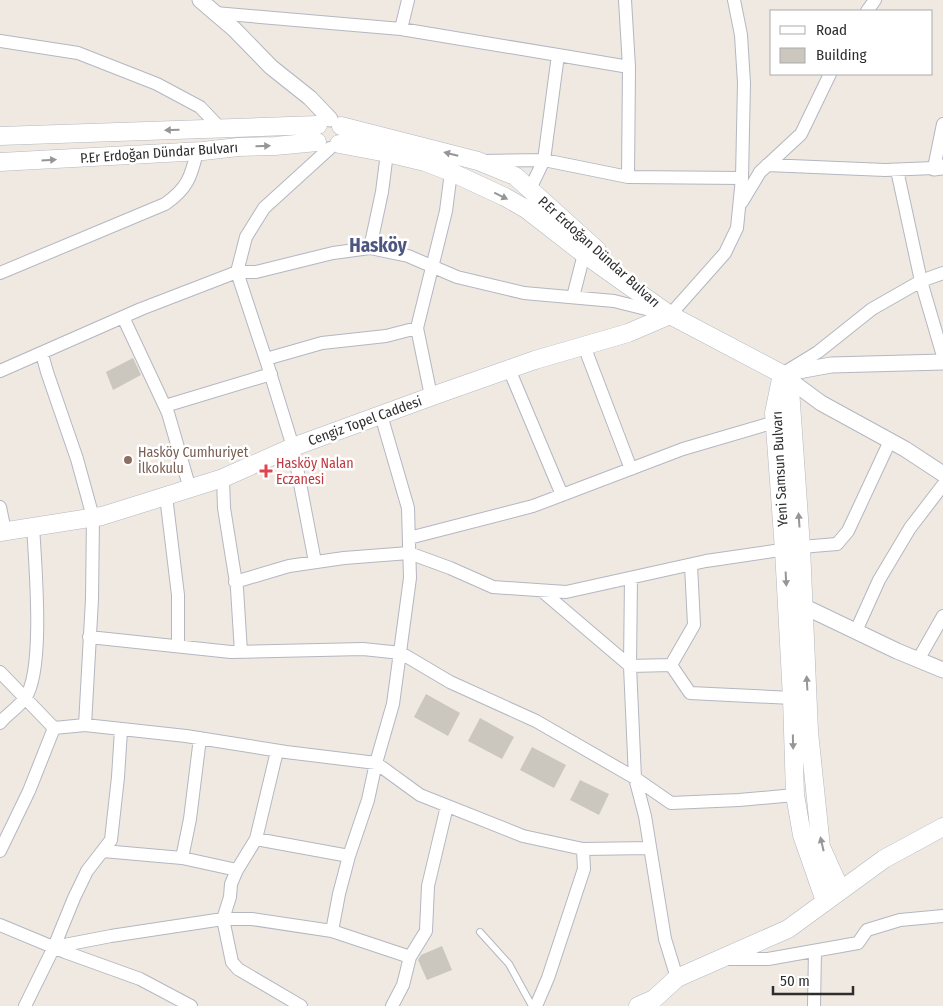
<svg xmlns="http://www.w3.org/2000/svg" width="943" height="1006" font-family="'Fira Sans Condensed',sans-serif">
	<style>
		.building { fill: #cbc7bf }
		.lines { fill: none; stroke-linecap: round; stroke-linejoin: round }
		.service-casing { stroke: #b4b7c1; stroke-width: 8 }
		.minor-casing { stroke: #b4b7c1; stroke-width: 14 }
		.tertiary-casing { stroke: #b4b7c1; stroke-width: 17 }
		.secondary-casing { stroke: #b4b7c1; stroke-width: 19 }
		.service { stroke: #fff; stroke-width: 6 }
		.minor { stroke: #fff; stroke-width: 12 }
		.tertiary { stroke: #fff; stroke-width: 15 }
		.secondary { stroke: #fff; stroke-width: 18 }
		.oneway { fill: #969696 }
		.education-dot { fill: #8d6e63; stroke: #fff; stroke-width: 2 }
		.health-dot { fill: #e0444e; stroke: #fff; stroke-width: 2 }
		.labels { text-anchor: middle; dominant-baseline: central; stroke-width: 5; stroke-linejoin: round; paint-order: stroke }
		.street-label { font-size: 14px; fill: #2e2e2e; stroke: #fff }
		.education-label { font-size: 14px; fill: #785e54; stroke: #fff; text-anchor: start }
		.health-label { font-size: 14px; fill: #be3a42; stroke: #fff; text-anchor: start }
		.district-label { font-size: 19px; font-weight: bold; fill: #4d5680; stroke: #fff }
	</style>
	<rect width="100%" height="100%" fill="#efe9e1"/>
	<path class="building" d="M133 358 141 375 113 390 106 372Z
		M426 694 460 713 448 736 414 717Z
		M480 718 514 737 502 759 468 741Z
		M532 747 566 765 554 788 520 770Z
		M580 780 609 794 599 815 570 800Z
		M442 946 452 970 427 980 418 960 421 955Z"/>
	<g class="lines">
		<g class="service-casing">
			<path id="service" d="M480 932 509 964 532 1006"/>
		</g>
		<g class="minor-casing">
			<path id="minor" d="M867 11 875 0
				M215 13 401 29 558 55
				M401 29 408 0
				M0 41 78 53 157 84 200 107 221 129
				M483 161 544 160 628 177 742 178
				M767 165 885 170 934 168 943 124
				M897 170 921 281 943 356
				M628 177 629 67
				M530 189 544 160 558 55 629 67 625 0
				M742 202 760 172 801 134 830 74
				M370 248 382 192 387 153
				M0 273 165 204C187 189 191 177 197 152
				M573 297 584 254
				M123 317 168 413 190 489
				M584 346 631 469
				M42 354 47 372 77 459 93 517 92 599 85 725
				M266 359 322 343 386 336 417 328
				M509 369 562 495
				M0 371 141 309 237 272H256L333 253 370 248 408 256 457 277 524 293 614 301 670 315 725 253 737 228 742 178 744 83 741 35 734 0
				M787 371 818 352 872 309 921 281 943 273
				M431 396 417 328 446 211 451 172
				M165 406 271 374
				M223 478 224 508 237 589 241 652
				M166 496 178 595V646
				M0 507 5 531
				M409 538 533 506 683 449 775 422
				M315 562 293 447 268 366 237 272 246 237 264 208 330 148
				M631 578 630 666 635 778 645 816 665 939 677 978
				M235 582 289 566 344 558 409 553 450 568 493 587 566 592 706 561 801 547 837 544 848 531 890 441
				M542 591 630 666 671 665 694 625 691 565
				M856 631 879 580 910 528 943 485
				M89 637 231 652 363 649 401 653 450 682 536 721 635 778 671 803 739 800 795 795
				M918 660 943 616
				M671 665 690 693 792 698
				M0 672 54 728 29 791 0 851
				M0 723C7 714 18 708 25 698 45 671 35 563 33 526
				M54 728 85 725 186 736 286 752 376 763 420 795 523 836 583 849 650 848
				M277 751 256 839 237 870 231 884 230 897 223 919 232 962 238 969 301 1006
				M256 839 349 856
				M103 851 182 858 237 870
				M182 858 190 819 200 738
				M0 925 65 952 140 979 191 1006
				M332 931 339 894 349 856 368 800 376 763 393 704 410 578 408 508 381 415
				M54 947 111 936 223 919H252L332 931 410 957
				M726 959H768L858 943 867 930 900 920 943 916
				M25 1006 54 947 74 898 87 871 111 840 118 777 121 730
				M392 1006 403 985 410 957 426 931 428 886 447 806
				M536 1006 548 978 584 869 583 849
				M814 1006 815 951"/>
		</g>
		<g class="tertiary-casing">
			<path id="tertiary" d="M200 0 234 29 271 67 310 98 330 119
				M934 168 943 167
				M782 374 831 365 943 362
				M783 375 821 403 905 449 943 474
				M803 606 897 651 943 670"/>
		</g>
		<g class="secondary-casing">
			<path id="secondary" d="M341 126 478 161 515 176 597 250
				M0 136 318 125
				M339 144 387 153 425 162 451 172 505 197 526 209 584 254 670 315 782 374
				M0 162 203 151 238 147 275 146 317 142
				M782 374 774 413 784 550 792 698 795 795 802 835 825 901
				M782 375 790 389 801 547 809 732 821 847 840 889
				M0 532 102 516 223 478 293 447 441 393 535 360 628 333 670 315
				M638 1006 654 999 677 978 788 929 884 859 943 827"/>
		</g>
		<use href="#service" class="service"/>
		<use href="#minor" class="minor"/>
		<use href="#tertiary" class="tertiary"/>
		<use href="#secondary" class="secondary"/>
	</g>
	<defs><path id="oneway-solid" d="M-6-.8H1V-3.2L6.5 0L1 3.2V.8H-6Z" transform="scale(1.25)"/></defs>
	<g class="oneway">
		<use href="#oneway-solid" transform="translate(172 130) rotate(178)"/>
		<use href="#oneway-solid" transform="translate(263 146) rotate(-1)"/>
		<use href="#oneway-solid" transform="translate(451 154) rotate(-166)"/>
		<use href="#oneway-solid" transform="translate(49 160) rotate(-3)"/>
		<use href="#oneway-solid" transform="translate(501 196) rotate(26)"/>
		<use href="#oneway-solid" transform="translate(799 520) rotate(-94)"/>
		<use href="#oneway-solid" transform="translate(786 579) rotate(87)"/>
		<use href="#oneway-solid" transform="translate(807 683) rotate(-93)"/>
		<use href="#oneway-solid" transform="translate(793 742) rotate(89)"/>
		<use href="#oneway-solid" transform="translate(822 844) rotate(-103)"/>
	</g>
	<circle class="education-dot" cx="128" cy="460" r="5"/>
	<path class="health-dot" d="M263.5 463.5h5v5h5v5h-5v5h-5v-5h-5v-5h5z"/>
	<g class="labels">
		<g class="street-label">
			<text transform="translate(159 153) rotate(-4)">P.Er Erdoğan Dündar Bulvarı</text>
			<text transform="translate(599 252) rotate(42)">P.Er Erdoğan Dündar Bulvarı</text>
			<text transform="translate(365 421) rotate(-20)">Cengiz Topel Caddesi</text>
			<text transform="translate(780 469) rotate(-93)">Yeni Samsun Bulvarı</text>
		</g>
		<g class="education-label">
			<text x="138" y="452">Hasköy Cumhuriyet<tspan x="138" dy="16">İlkokulu</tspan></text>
		</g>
		<g class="health-label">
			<text x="276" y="463">Hasköy Nalan<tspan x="276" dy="16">Eczanesi</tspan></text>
		</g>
		<g class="district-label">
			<text x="378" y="245">Hasköy</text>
		</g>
	</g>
	<rect x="770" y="10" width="162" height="65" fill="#ffffff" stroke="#ababab"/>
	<rect x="780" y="26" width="25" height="8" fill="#ffffff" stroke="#ababab"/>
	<text x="816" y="35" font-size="15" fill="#2e2e2e">Road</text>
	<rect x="780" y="48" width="25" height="15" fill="#cbc7bf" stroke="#ababab"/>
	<text x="816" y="60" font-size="15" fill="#2e2e2e">Building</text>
	<path d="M773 986v8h80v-8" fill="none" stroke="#2e2e2e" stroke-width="2.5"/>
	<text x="780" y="986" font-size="15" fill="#2e2e2e" stroke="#ffffff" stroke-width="4" paint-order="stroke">50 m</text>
</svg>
